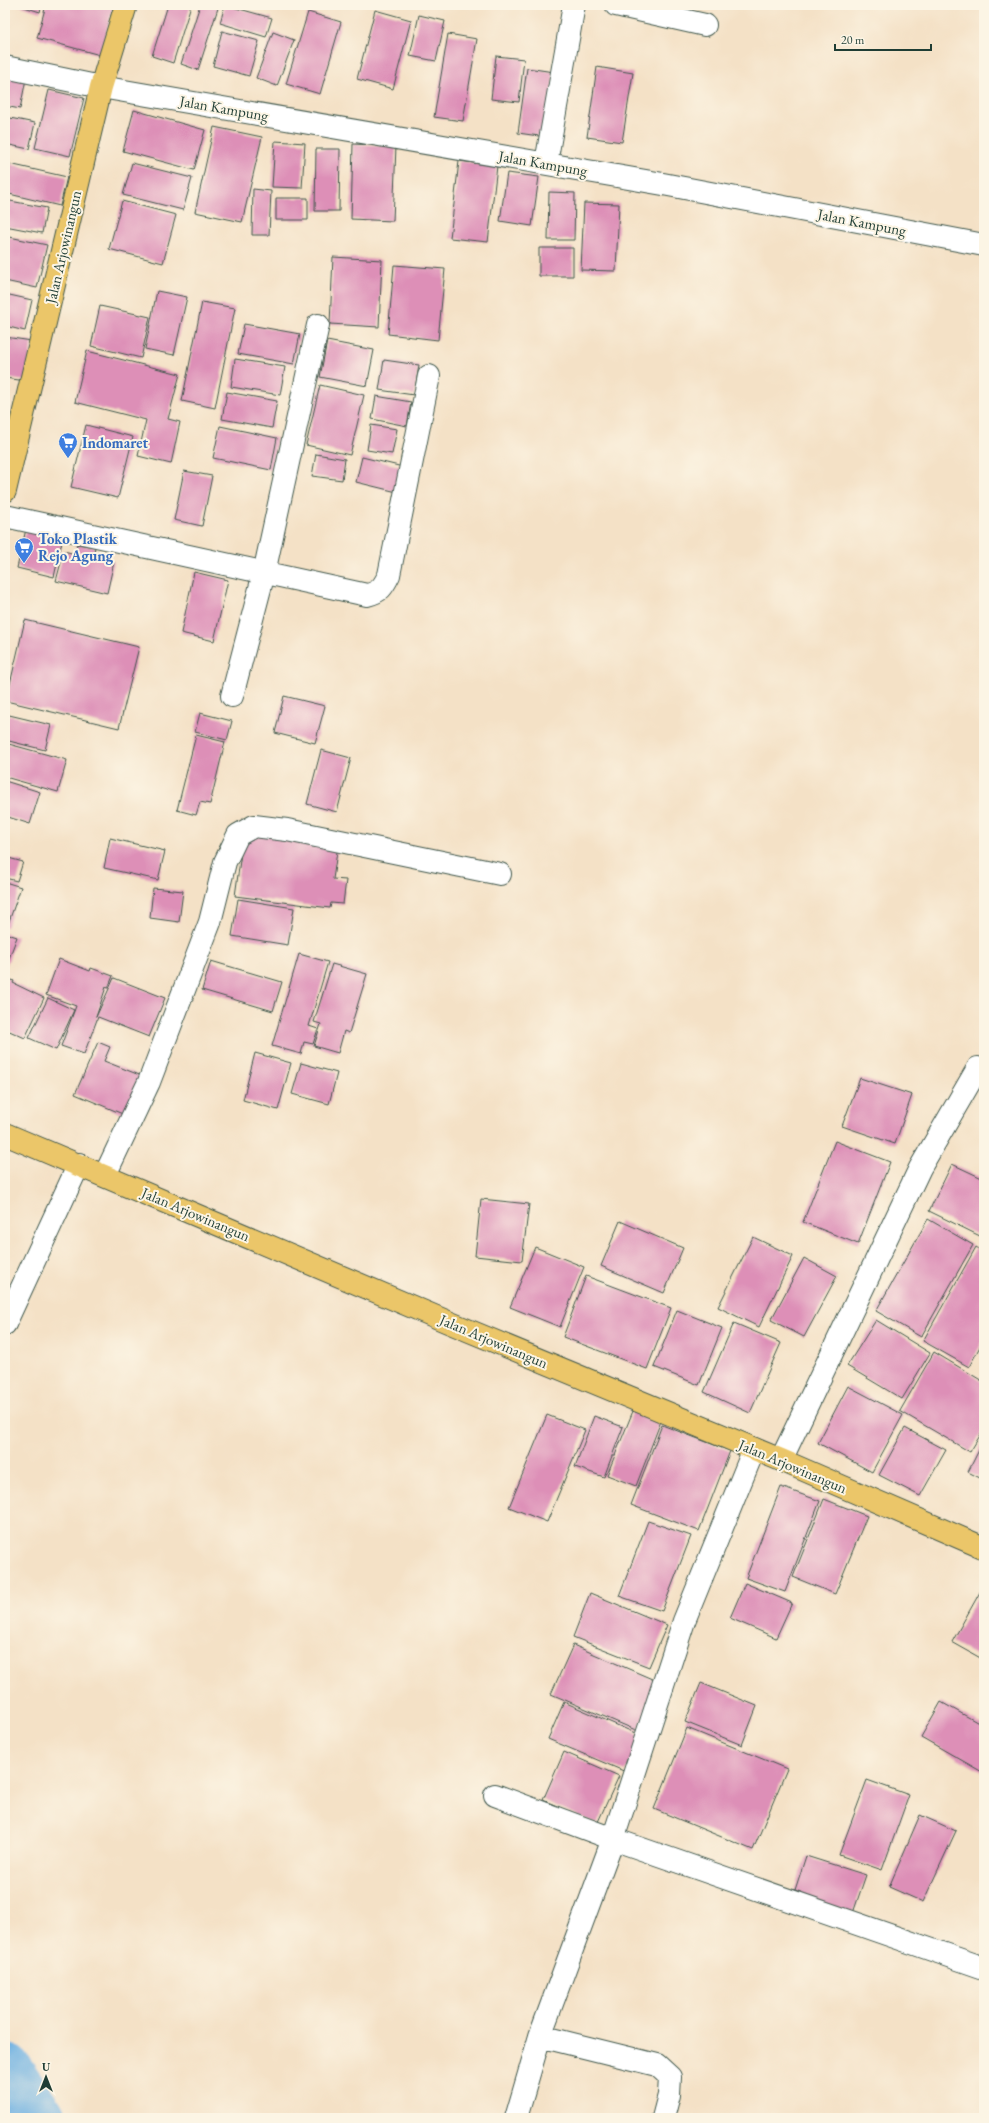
<svg xmlns="http://www.w3.org/2000/svg" width="989" height="2123" font-family="'EB Garamond',serif">
	<style>
		.lines { fill: none; stroke-linecap: round; stroke-linejoin: round }
		.river { stroke: #6db0e2; stroke-width: 57 }
		.building { fill: #dd8fb7 }
		.minor-casing { stroke: #3f564a; stroke-width: 24 }
		.major-casing { stroke: #3f564a; stroke-width: 24 }
		.minor { stroke: #fff; stroke-width: 22 }
		.major { stroke: #ebc669; stroke-width: 22 }
		.labels { text-anchor: middle; dominant-baseline: central; stroke-width: 4; stroke-linejoin: round; paint-order: stroke }
		.street-label { font-size: 15px; fill: #1f3d34; stroke: #fcf5e5 }
		.shop-label { font-size: 15px; font-weight: bold; fill: #366cbe; stroke: #fcf5e5; text-anchor: start }
	</style>
	<rect width="100%" height="100%" fill="#fcf5e5"/>
	<filter id="ink" filterUnits="userSpaceOnUse"><feTurbulence type="fractalNoise" baseFrequency=".025" numOctaves="2"/><feDisplacementMap in="SourceGraphic" scale="8" xChannelSelector="R" yChannelSelector="G"/><feConvolveMatrix kernelMatrix="1 2 1 2 8 2 1 2 1" color-interpolation-filters="sRGB"/></filter>
	<filter id="wash" filterUnits="userSpaceOnUse"><feTurbulence type="fractalNoise" baseFrequency=".012" numOctaves="4" result="noise"/><feDisplacementMap in="SourceGraphic" scale="16" xChannelSelector="R" yChannelSelector="G"/><feGaussianBlur stdDeviation="0.9" result="paint"/><feColorMatrix in="noise" values="0 0 0 0 0 0 0 0 0 0 0 0 0 0 0 0 0 1.4 0 .05"/><feComposite in="paint" operator="in"/></filter>
	<g filter="url(#wash)">
		<rect width="100%" height="100%" fill="#f4e1c6"/>
		<g class="lines">
			<path class="river" d="M5 2072 37 2118"/>
		</g>
		<g id="blocks">
			<path class="building" d="M18 5H42L40 12Z
				M46 5H114L100 55 37 38Z
				M168 5H191L173 63 152 56Z
				M200 5H219L198 70 181 64Z
				M225 5 272 18 266 37 220 23Z
				M375 10 411 20 393 89 357 79Z
				M308 12 341 22 320 94 286 84Z
				M419 15 445 21 436 61 410 56Z
				M222 31 259 41 249 76 213 66Z
				M273 32 294 40 277 86 256 78Z
				M448 34 477 39 463 121 434 117Z
				M496 56 524 59 519 102 491 99Z
				M597 67 633 73 622 142 587 137Z
				M527 68 554 72 546 137 518 133Z
				M5 75 26 79 20 109 5 106Z
				M49 90 84 98 70 156 35 148Z
				M134 110 205 130 194 170 123 151Z
				M5 117 35 123 29 149 5 144Z
				M214 127 262 137 242 222 195 212Z
				M275 141 305 143 302 188 272 187Z
				M353 144 396 146 393 221 351 219Z
				M316 149H340L339 211H315Z
				M459 161 497 166 488 242 450 238Z
				M5 163 67 177 60 206 5 193Z
				M132 163 192 178 183 210 123 195Z
				M507 173 539 177 532 226 500 221Z
				M253 189 271 191 269 235H252Z
				M549 192 575 193 574 240H548Z
				M276 198H308V220H276Z
				M5 200 47 208 42 233 5 226Z
				M122 201 176 215 163 263 109 249Z
				M584 203 619 204 616 271 581 270Z
				M5 236 47 245 37 288 5 281Z
				M539 248H573V276H539Z
				M333 257 382 260 379 327 330 324Z
				M394 265 445 269 438 340 388 334Z
				M157 291 187 297 174 355 145 349Z
				M5 294 32 300 25 331 5 326Z
				M202 302 235 308 215 408 182 401Z
				M100 306 150 317 141 358 91 346Z
				M244 324 300 334 294 364 238 354Z
				M5 337 32 341 26 381 5 378Z
				M327 341 374 350 367 386 320 377Z
				M87 351 180 374 168 419 180 422 171 464 138 456 146 420 75 402Z
				M235 359 285 367 280 395 231 387Z
				M384 360 419 365 414 395 379 390Z
				M320 385 364 395 350 455 306 445Z
				M227 392 277 401 272 428 222 419Z
				M376 396 411 402 407 426 372 419Z
				M86 425 133 437 118 498 71 487Z
				M371 425 397 429 392 454 367 450Z
				M220 426 277 438 271 470 213 458Z
				M316 454 345 459 342 480 312 476Z
				M362 457 403 467 397 492 356 482Z
				M184 471 212 476 202 526 174 520Z
				M26 529 63 537 54 577 17 568Z
				M77 544 95 547 93 557 114 562 107 593 56 581 64 551 75 554Z
				M194 572 228 580 214 641 181 633Z
				M25 620 139 647 119 728 6 701Z
				M284 696 325 706 315 743 275 733Z
				M200 713 232 721 227 740 195 732Z
				M5 714 51 725 45 750 5 740Z
				M196 735 225 742 210 804 200 802 196 815 177 810Z
				M5 743 67 760 58 792 5 777Z
				M321 750 351 758 337 812 307 804Z
				M5 781 40 792 30 824 5 816Z
				M244 832 338 845 333 879 346 880 343 904 331 903 330 908 235 896Z
				M110 838 165 851 158 880 104 868Z
				M5 857 23 862 17 881 5 878Z
				M5 882 21 887 7 927H5Z
				M153 888 183 891 179 922 150 918Z
				M238 899 294 908 288 945 232 936Z
				M5 933 17 937 5 969Z
				M299 954 328 962 309 1026 318 1029 313 1044 304 1042 301 1054 272 1046Z
				M59 959 90 971 91 968 113 976 108 988 106 987 96 1017 114 978 165 998 149 1037 98 1017 84 1054 61 1046 76 1006 46 995Z
				M211 961 282 982 273 1011 202 990Z
				M332 964 367 974 349 1033 344 1031 338 1053 314 1046 321 1024 314 1022Z
				M5 977 14 981 13 983 44 998 25 1038 5 1029Z
				M48 998 74 1010 56 1050 29 1038Z
				M98 1042 110 1047 104 1061 142 1076 125 1115 75 1094Z
				M255 1053 291 1063 278 1110 243 1100Z
				M301 1063 337 1073 329 1104 292 1094Z
				M860 1078 912 1095 895 1144 842 1126Z
				M835 1141 890 1162 858 1244 803 1222Z
				M952 1164 984 1179V1238L929 1211Z
				M481 1199 529 1204 522 1261 475 1256Z
				M928 1219 973 1245 921 1337 876 1311Z
				M620 1221 683 1248 664 1293 601 1266Z
				M753 1237 793 1256 759 1327 718 1307Z
				M535 1247 584 1267 560 1327 510 1307Z
				M976 1247 984 1252V1339L969 1367 923 1341Z
				M804 1258 837 1276 804 1337 771 1320Z
				M586 1276 671 1308 647 1369 563 1337Z
				M677 1310 722 1328 699 1385 654 1367Z
				M876 1320 930 1353 902 1399 847 1366Z
				M734 1323 781 1343 750 1413 704 1392Z
				M934 1352 984 1382V1429L970 1452 900 1411Z
				M848 1386 903 1415 872 1472 818 1443Z
				M633 1411 661 1421 636 1486 607 1475Z
				M547 1415 585 1430 547 1522 509 1507Z
				M594 1416 623 1427 604 1477 575 1467Z
				M662 1425 730 1451 699 1531 631 1505Z
				M905 1428 946 1450 920 1496 879 1475Z
				M984 1440V1480L968 1472Z
				M781 1487 820 1501 785 1592 746 1578Z
				M824 1499 867 1516 835 1594 793 1577Z
				M648 1521 691 1536 662 1611 619 1596Z
				M745 1583 792 1603 776 1638 730 1618Z
				M984 1585V1660L952 1642Z
				M590 1593 667 1625 649 1667 573 1637Z
				M573 1645 659 1682 638 1731 551 1694Z
				M701 1683 757 1706 742 1745 685 1722Z
				M564 1702 642 1736 626 1772 548 1739Z
				M941 1702 984 1726V1773L921 1737Z
				M687 1728 787 1769 753 1850 654 1809Z
				M564 1752 619 1776 597 1824 543 1800Z
				M867 1780 909 1795 882 1870 839 1855Z
				M920 1815 956 1831 923 1902 889 1887Z
				M806 1856 866 1875 853 1913 794 1893Z"/>
		</g>
	</g>
	<g filter="url(#ink)">
		<use href="#blocks" fill-opacity="0" stroke="#3f564a" stroke-width="1"/>
		<g class="lines">
			<g class="minor-casing">
				<path id="minor" d="M616 5 705 25
					M5 67 101 87 663 184 984 245
					M546 163 574 5
					M5 516 367 595C380 592 383 587 389 575L429 376
					M232 696 264 573 318 325
					M105 1175 149 1082 210 922 225 862 238 835 254 826 287 830 500 874
					M5 1324 79 1164
					M781 1460 920 1168 978 1068
					M495 1795 613 1839 984 1968
					M540 2036 657 2065 670 2077 669 2095 663 2118
					M516 2118 540 2036 613 1839 684 1621 754 1449"/>
			</g>
			<g class="major-casing">
				<path id="major" d="M5 491 101 87 126 5
					M5 1134 448 1322 781 1460 984 1548"/>
			</g>
			<use href="#minor" class="minor"/>
			<use href="#major" class="major"/>
		</g>
	</g>
	<defs>
		<g id="supermarket-pin" transform="scale(1)"><path d="M0 17L-7.5 6A9.5 9.5 0 1 1 7.5 6Z" fill="#3f7fe0" stroke="#fcf5e5"/><path d="M-6-5.5h2.5l.6 2H6L4.5 2H-2.5L-4.4-4H-6ZM-1.5 3.2a1.3 1.3 0 1 0 .1 0ZM3 3.2a1.3 1.3 0 1 0 .1 0Z" fill="#fff"/></g>
	</defs>
	<g fill-rule="evenodd">
		<use href="#supermarket-pin" x="68" y="442"/>
		<use href="#supermarket-pin" x="24" y="547"/>
	</g>
	<g class="labels">
		<g class="street-label">
			<text transform="translate(224 108) rotate(10)">Jalan Kampung</text>
			<text transform="translate(543 163) rotate(10)">Jalan Kampung</text>
			<text transform="translate(862 222) rotate(11)">Jalan Kampung</text>
			<text transform="translate(63 247) rotate(-77)">Jalan Arjowinangun</text>
			<text transform="translate(196 1214) rotate(23)">Jalan Arjowinangun</text>
			<text transform="translate(494 1341) rotate(23)">Jalan Arjowinangun</text>
			<text transform="translate(793 1466) rotate(23)">Jalan Arjowinangun</text>
		</g>
		<g class="shop-label">
			<text x="82" y="442">Indomaret</text>
			<text x="38" y="538">Toko Plastik<tspan x="38" dy="17">Rejo Agung</tspan></text>
		</g>
	</g>
	<rect width="989" height="2123" fill="none" stroke="#fcf5e5" stroke-width="20"/>
	<g transform="translate(46 2077)" stroke="#fcf5e5" stroke-width="3" paint-order="stroke">
	<path d="M0-3L7 15L0 10L-7 15Z" fill="#1f3d34"/>
	<text y="-6" font-size="11" font-weight="bold" text-anchor="middle" fill="#1f3d34">U</text>
	</g>
	<path d="M835 44v6h96v-6" fill="none" stroke="#1f3d34" stroke-width="2"/>
	<text x="841" y="44" font-size="12" fill="#1f3d34" stroke="#fcf5e5" stroke-width="3" paint-order="stroke">20 m</text>
</svg>
